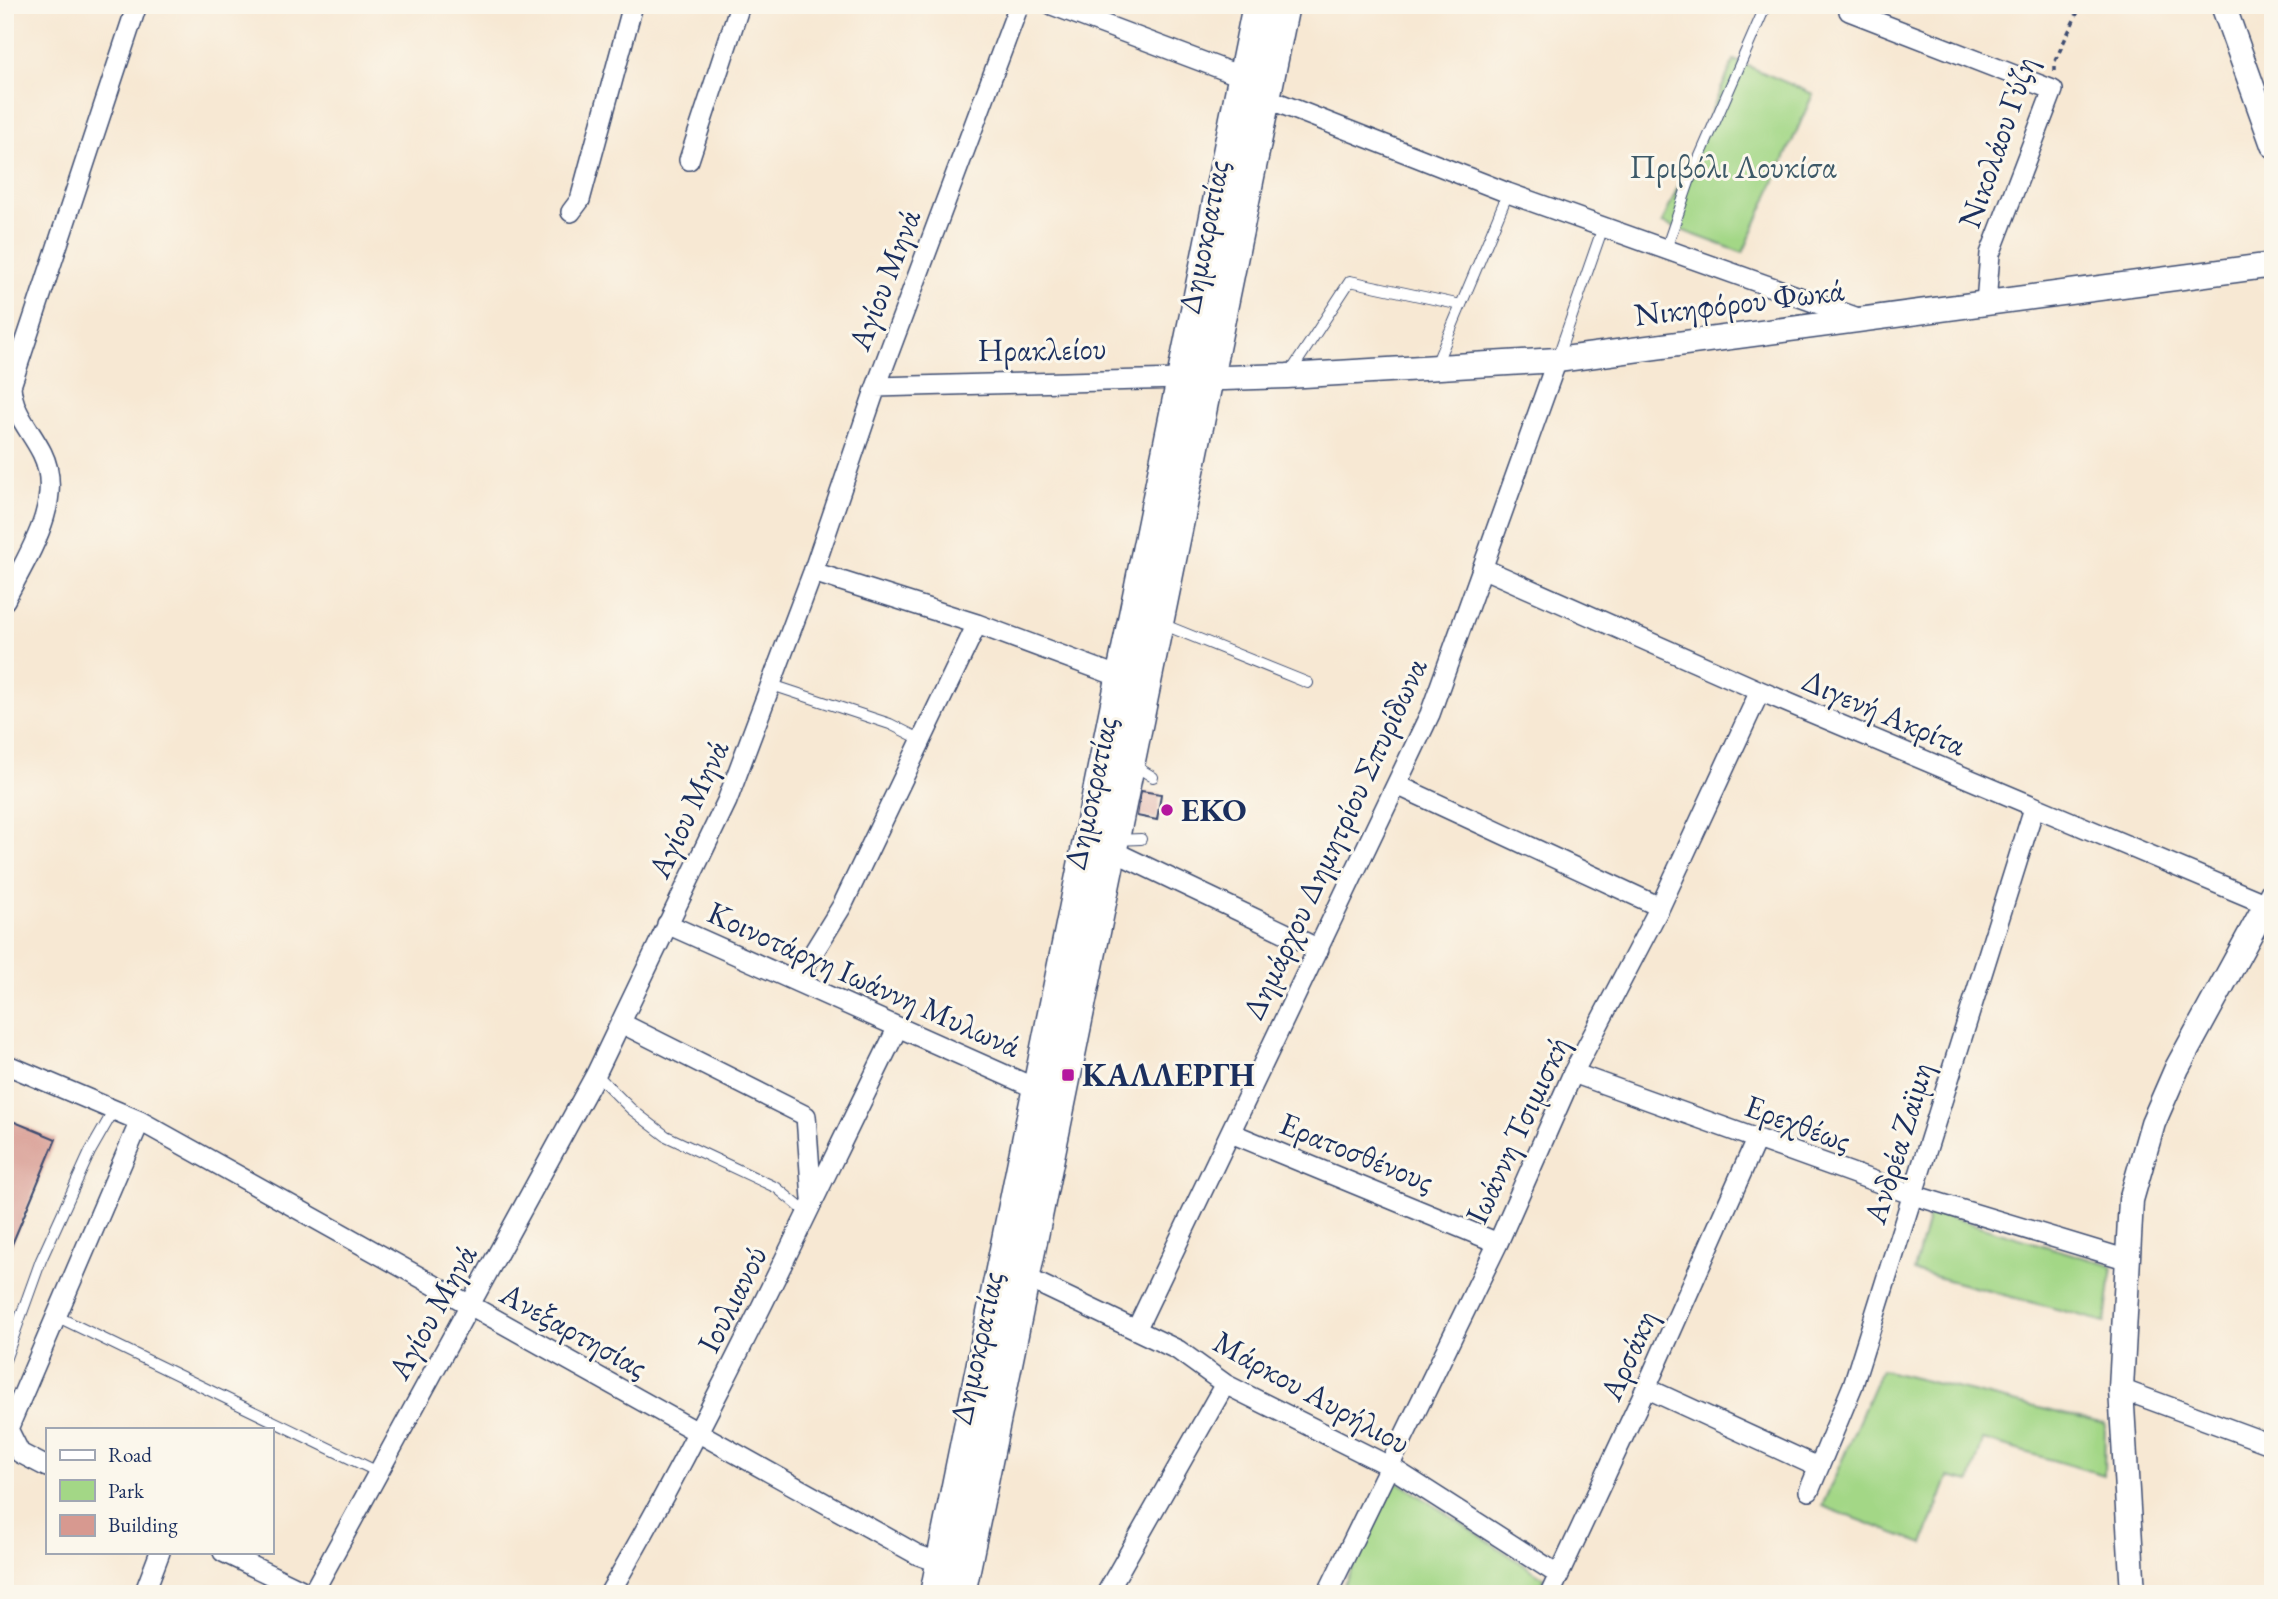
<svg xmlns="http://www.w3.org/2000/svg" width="2278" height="1599" font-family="'EB Garamond',serif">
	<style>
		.green { fill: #a3d786; stroke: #5f8372; stroke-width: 2 }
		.building { fill: #d79990 }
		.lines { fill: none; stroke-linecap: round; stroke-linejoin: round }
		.service-casing { stroke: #3c4b70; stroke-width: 12 }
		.minor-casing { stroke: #3c4b70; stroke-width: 22 }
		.tertiary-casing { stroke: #3c4b70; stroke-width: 27 }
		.secondary-casing { stroke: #3c4b70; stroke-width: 31 }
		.path { stroke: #3c4b70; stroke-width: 3.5; stroke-dasharray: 5 5; stroke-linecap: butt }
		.service { stroke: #fff; stroke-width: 10 }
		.minor { stroke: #fff; stroke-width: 19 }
		.tertiary { stroke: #fff; stroke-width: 24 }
		.secondary { stroke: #fff; stroke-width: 28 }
		.poi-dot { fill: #b5179e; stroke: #fbf7ec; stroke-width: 2.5 }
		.labels { text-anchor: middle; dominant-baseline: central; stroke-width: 6; stroke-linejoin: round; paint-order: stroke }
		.street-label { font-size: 32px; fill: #1b2f5e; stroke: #fbf7ec }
		.park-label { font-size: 32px; fill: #3d5968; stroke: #fbf7ec }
		.poi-label { font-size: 32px; font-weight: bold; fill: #1b2f5e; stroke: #fbf7ec; text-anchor: start }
	</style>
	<rect width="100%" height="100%" fill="#fbf7ec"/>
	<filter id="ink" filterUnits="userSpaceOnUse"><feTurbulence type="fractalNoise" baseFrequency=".0143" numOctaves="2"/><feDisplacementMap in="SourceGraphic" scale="14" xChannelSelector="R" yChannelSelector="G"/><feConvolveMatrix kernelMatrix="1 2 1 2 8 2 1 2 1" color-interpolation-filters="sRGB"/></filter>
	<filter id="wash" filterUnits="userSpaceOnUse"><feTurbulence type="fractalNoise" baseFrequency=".00686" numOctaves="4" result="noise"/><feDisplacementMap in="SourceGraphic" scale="28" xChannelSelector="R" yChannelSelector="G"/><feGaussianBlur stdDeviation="1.57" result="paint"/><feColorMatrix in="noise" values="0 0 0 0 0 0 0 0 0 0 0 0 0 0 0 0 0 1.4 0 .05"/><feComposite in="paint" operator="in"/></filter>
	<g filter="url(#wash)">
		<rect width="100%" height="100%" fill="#f7e8d3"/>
		<path class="green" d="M1734 60 1813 94 1743 253 1662 223Z
			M1930 1211 2112 1266 2105 1322 1914 1271Z
			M1881 1370 2105 1424 2104 1475 1983 1440 1970 1482 1948 1477 1923 1544 1822 1506Z
			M1394 1479 1544 1578 1535 1594H1339Z"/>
		<g id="blocks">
			<path class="building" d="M1141 791 1161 794 1157 820 1137 816Z
				M5 1118 56 1139 5 1261Z"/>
		</g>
	</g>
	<g filter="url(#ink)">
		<use href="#blocks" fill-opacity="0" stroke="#3c4b70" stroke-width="2"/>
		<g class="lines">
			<g class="service-casing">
				<path id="service" d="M1666 249 1690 179 1766 5
					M1557 359 1603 227
					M1435 367 1508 193
					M1290 373 1350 281 1461 305
					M1162 624 1308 683
					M772 685 890 724 922 740
					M1132 764 1153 777
					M1116 840 1141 839
					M596 1074 631 1109 666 1136 777 1188 807 1213
					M56 1316 378 1472
					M5 1360 41 1260 90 1152 114 1110"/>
			</g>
			<g class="minor-casing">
				<path id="minor" d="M1052 5 1243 77
					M1851 5 1849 11 2053 90 1990 254 1986 303
					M1266 98 1508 193 1861 319
					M689 160 740 5
					M571 212 580 200 633 5
					M876 387 1181 379
					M1482 568 1760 691 2266 904
					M813 572 977 624 1120 677
					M5 600C26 558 66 501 42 453 30 429 13 414 11 386L137 5
					M1397 785 1660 907
					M1113 851 1319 949
					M667 924 1037 1089
					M796 981 842 906 977 624
					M621 1023 806 1116 812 1199
					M5 1064 140 1121 918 1555 952 1567
					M1573 1073 1913 1195 2125 1259
					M1231 1133 1498 1243
					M1027 1278 1178 1350 1225 1384 1389 1466 1559 1575
					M1136 1330 1430 714 1557 360
					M1646 1388 1818 1467
					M2121 1389 2273 1445
					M47 1467 20 1453 8 1429 140 1121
					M1809 1491 1853 1385 2034 808
					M223 1552 310 1594
					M144 1594 160 1552
					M312 1594 596 1074 727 801 813 572 876 387 1019 5
					M609 1594C716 1410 804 1217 898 1027
					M1106 1594 1225 1384
					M1327 1594 1498 1243 1573 1073 1660 907 1760 691
					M1550 1594 1646 1388 1756 1140"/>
			</g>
			<g class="tertiary-casing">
				<path id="tertiary" d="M2223 5 2273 145
					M1192 379 1287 376 1557 360 2273 265
					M2133 1594 2121 1389 2131 1200 2153 1123 2177 1068 2273 892"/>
			</g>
			<g class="secondary-casing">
				<path id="secondary" d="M934 1594 1257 5
					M961 1594 1285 5"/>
			</g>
			<path class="path" d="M2055 71V61L2081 5"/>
			<use href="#service" class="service"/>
			<use href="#minor" class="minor"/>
			<use href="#tertiary" class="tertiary"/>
			<use href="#secondary" class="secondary"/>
		</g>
	</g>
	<g class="poi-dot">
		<circle cx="1167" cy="810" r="7"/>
		<rect x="1061" y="1068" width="14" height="14" rx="3.5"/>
	</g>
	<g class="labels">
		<g class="street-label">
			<text transform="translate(1997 142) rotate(-71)">Νικολάου Γύζη</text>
			<text transform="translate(1203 237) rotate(-79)">Δημοκρατίας</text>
			<text transform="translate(884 280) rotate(-69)">Αγίου Μηνά</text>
			<text transform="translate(1739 302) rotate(-7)">Νικηφόρου Φωκά</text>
			<text transform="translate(1042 349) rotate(-1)">Ηρακλείου</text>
			<text transform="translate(1884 712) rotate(23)">Διγενή Ακρίτα</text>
			<text transform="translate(1090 793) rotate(-78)">Δημοκρατίας</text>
			<text transform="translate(688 809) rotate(-65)">Αγίου Μηνά</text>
			<text transform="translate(1334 839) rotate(-65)">Δημάρχου Δημητρίου Σπυρίδωνα</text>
			<text transform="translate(864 979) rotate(24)">Κοινοτάρχη Ιωάννη Μυλωνά</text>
			<text transform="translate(1798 1123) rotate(20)">Ερεχθέως</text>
			<text transform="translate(1517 1130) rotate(-65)">Ιωάννη Τσιμισκή</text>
			<text transform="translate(1898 1143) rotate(-73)">Ανδρέα Ζαϊμη</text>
			<text transform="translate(1357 1152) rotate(22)">Ερατοσθένους</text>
			<text transform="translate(732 1299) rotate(-63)">Ιουλιανού</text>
			<text transform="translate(432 1312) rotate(-61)">Αγίου Μηνά</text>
			<text transform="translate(574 1330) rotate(29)">Ανεξαρτησίας</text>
			<text transform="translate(976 1348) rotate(-78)">Δημοκρατίας</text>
			<text transform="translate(1628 1355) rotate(-66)">Αρσάκη</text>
			<text transform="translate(1312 1392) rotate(29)">Μάρκου Αυρήλιου</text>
		</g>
		<g class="park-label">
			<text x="1733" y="167">Πριβόλι Λουκίσα</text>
		</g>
		<g class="poi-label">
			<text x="1181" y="810">EKO</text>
			<text x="1082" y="1075">ΚΑΛΛΕΡΓΗ</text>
		</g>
	</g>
	<rect width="2278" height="1599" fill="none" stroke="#fbf7ec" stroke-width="28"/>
	<rect x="46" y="1428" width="228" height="126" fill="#fbf7ec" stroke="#a1a7b3" stroke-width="2"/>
	<rect x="60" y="1450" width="35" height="10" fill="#ffffff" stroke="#a1a7b3" stroke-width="2"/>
	<text x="108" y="1462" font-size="21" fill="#1b2f5e">Road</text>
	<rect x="60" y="1480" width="35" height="21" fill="#a3d786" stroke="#a1a7b3" stroke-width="2"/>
	<text x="108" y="1498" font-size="21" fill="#1b2f5e">Park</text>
	<rect x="60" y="1515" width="35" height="21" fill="#d79990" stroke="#a1a7b3" stroke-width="2"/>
	<text x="108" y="1532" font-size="21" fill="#1b2f5e">Building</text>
</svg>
